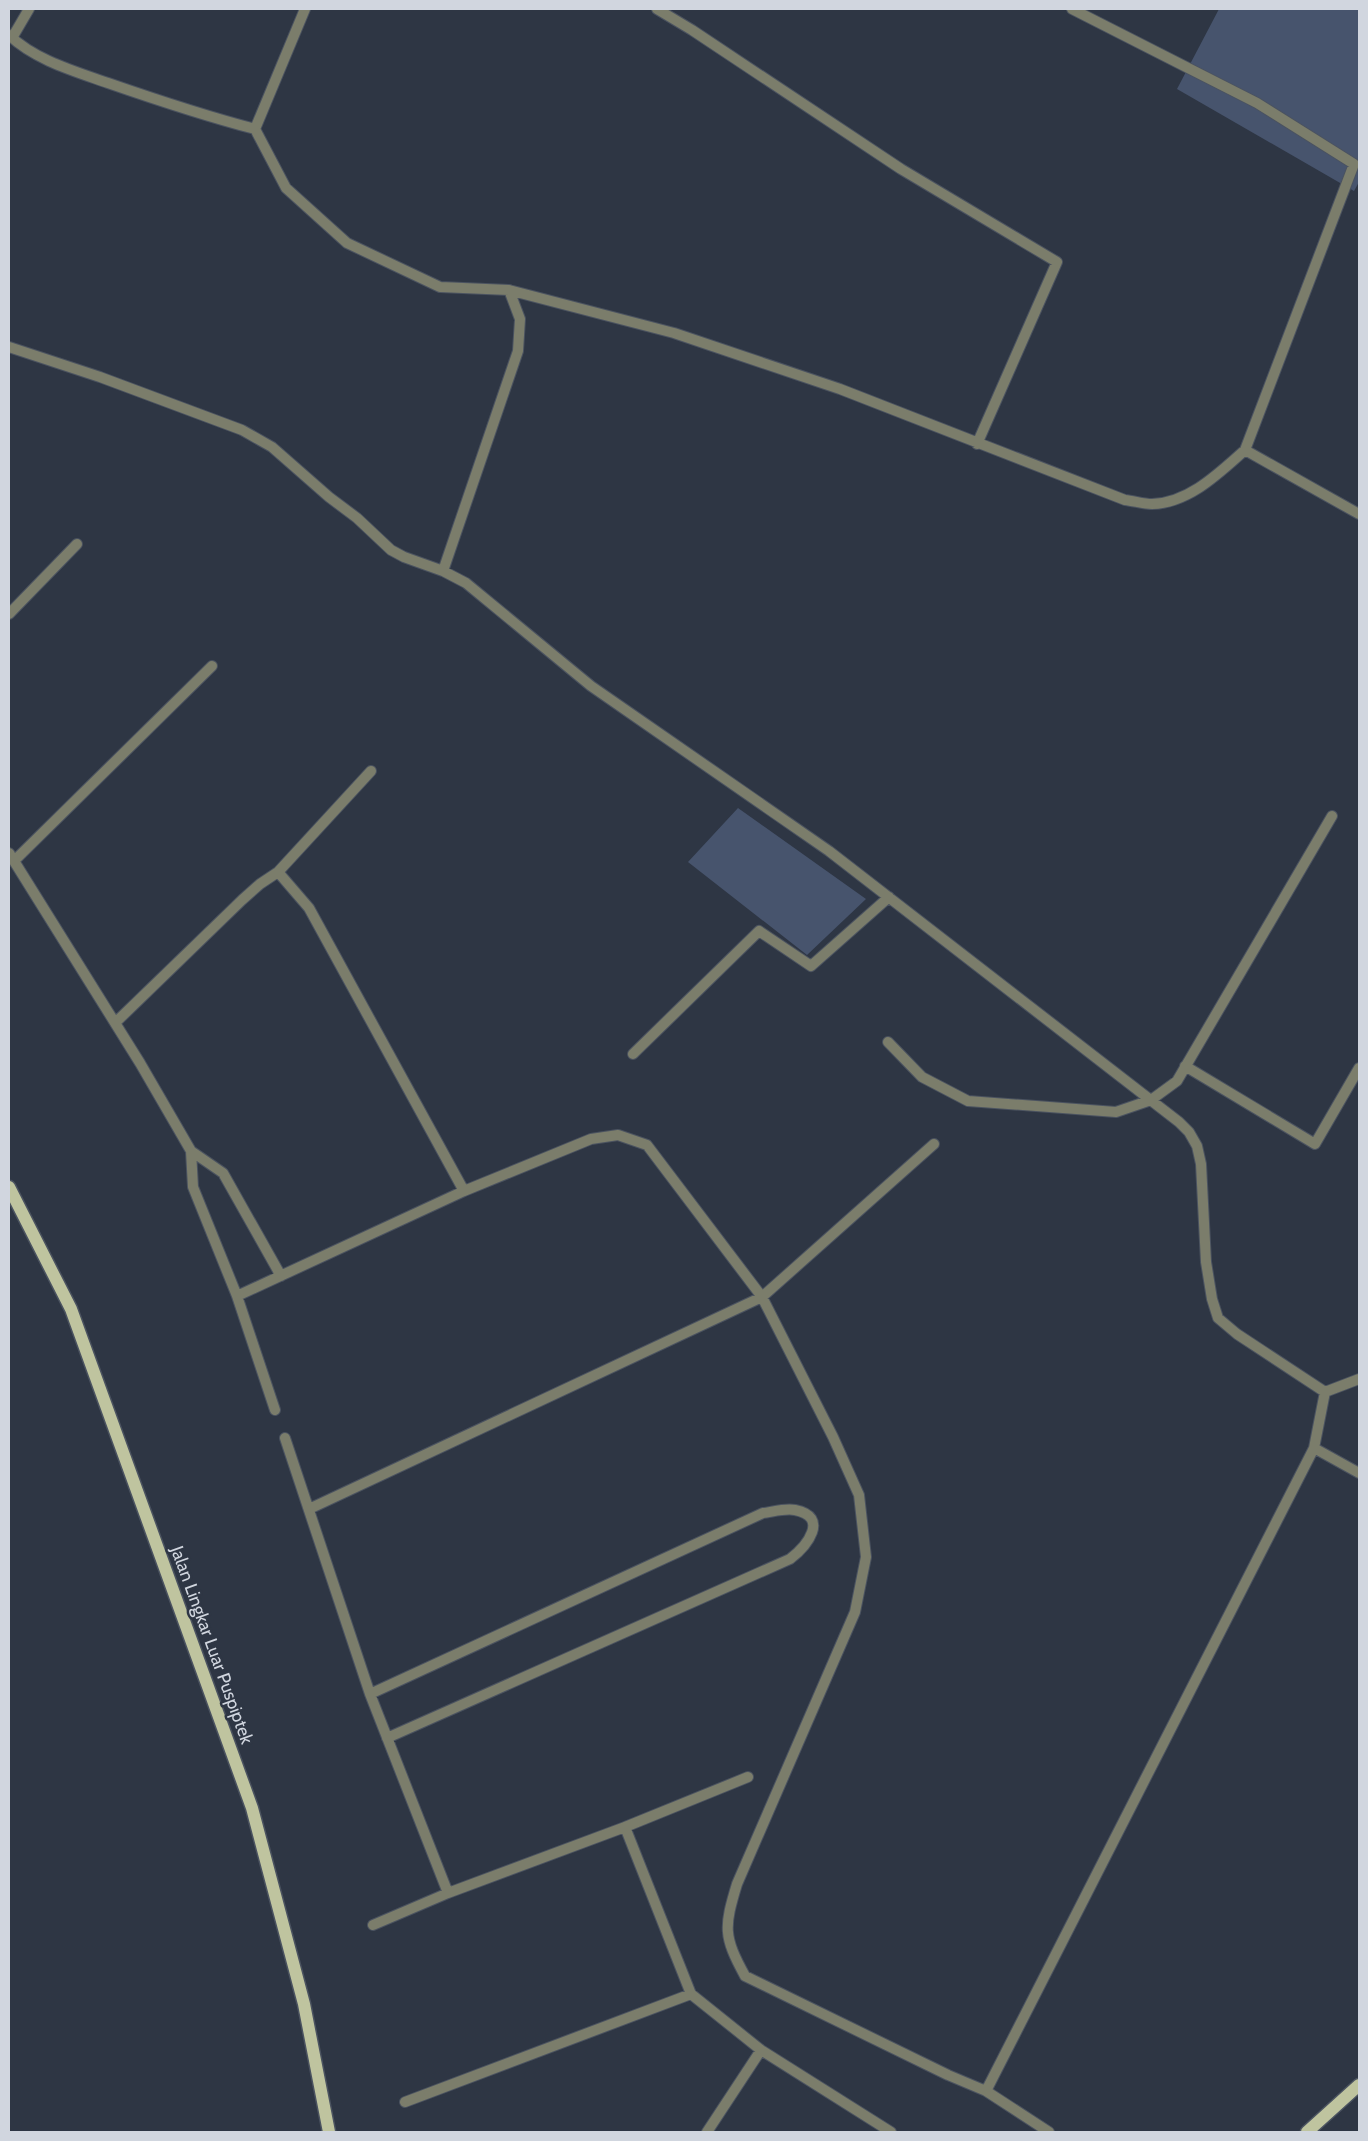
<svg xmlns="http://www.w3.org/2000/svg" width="1368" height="2141" font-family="Cabin,sans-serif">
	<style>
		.green { fill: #47546d }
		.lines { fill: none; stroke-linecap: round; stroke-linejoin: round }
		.minor-casing { stroke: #4b5360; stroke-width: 12 }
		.primary-casing { stroke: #4b5360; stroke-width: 15 }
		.minor { stroke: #7b7d6b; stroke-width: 10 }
		.primary { stroke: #bfc49f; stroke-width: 12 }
		.labels { text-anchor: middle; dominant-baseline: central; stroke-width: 5; stroke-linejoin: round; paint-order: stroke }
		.street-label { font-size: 18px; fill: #d1d6df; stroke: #2e3644 }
	</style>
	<rect width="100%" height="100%" fill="#2e3644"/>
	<path class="green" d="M1219 9H1359V182L1354 191 1177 89Z
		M738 808 866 899 807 955 688 862Z"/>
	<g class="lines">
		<g class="minor-casing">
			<path id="minor" d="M657 9 692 30 901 169 1057 262 977 444
				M1072 9 1257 103 1354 164 1245 450
				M9 35C35 60 74 71 108 83 157 100 205 116 255 129L286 188 347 243 440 287 509 290 520 319 518 351 443 571
				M12 38 29 9
				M255 129 305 9
				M509 290 674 333 840 389 1125 500C1134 501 1144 504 1152 504 1189 503 1219 473 1245 450L1359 514
				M9 347 100 377 242 430 272 447 329 497 357 518 391 550 404 557 443 571 466 583 591 686 829 851 1179 1122 1189 1132 1197 1146 1201 1164 1206 1262 1212 1299 1218 1318 1237 1334 1325 1392 1314 1448 986 2091
				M9 614 77 544
				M9 853 140 1063 191 1151 193 1187 237 1296 275 1410
				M14 861 212 666
				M278 872 371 771
				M115 1023 242 900 260 884 278 872 309 908 464 1191
				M888 1042 922 1077 968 1101 1116 1112 1151 1100 1177 1081 1332 816
				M633 1054 759 931 811 966 889 897
				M1185 1066 1315 1144 1359 1068
				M191 1151 223 1173 281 1276
				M237 1296 464 1191 591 1139 618 1135 647 1145 762 1297 833 1437 859 1495 866 1557 855 1612 737 1884C724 1927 723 1936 745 1976L948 2075 986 2091 1049 2132
				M1325 1392 1359 1379
				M285 1438 370 1694 448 1893 625 1827
				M1314 1448 1359 1473
				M309 1509 762 1297 934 1144
				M370 1694 763 1513C772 1512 785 1508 795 1510 830 1517 807 1546 790 1559L387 1738
				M748 1777 625 1827 691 1994 761 2050 891 2132
				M373 1925 448 1893
				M405 2102 691 1994
				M707 2132 761 2050"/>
		</g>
		<g class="primary-casing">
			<path id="primary" d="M9 1187 71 1309 252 1808 304 2004 329 2132
				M1307 2132 1359 2085"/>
		</g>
		<use href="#minor" class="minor"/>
		<use href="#primary" class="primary"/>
	</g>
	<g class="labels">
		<g class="street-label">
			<text transform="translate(212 1645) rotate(70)">Jalan Lingkar Luar Puspiptek</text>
		</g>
	</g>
	<rect width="1368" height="2141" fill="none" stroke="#d1d6df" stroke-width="20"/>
</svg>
